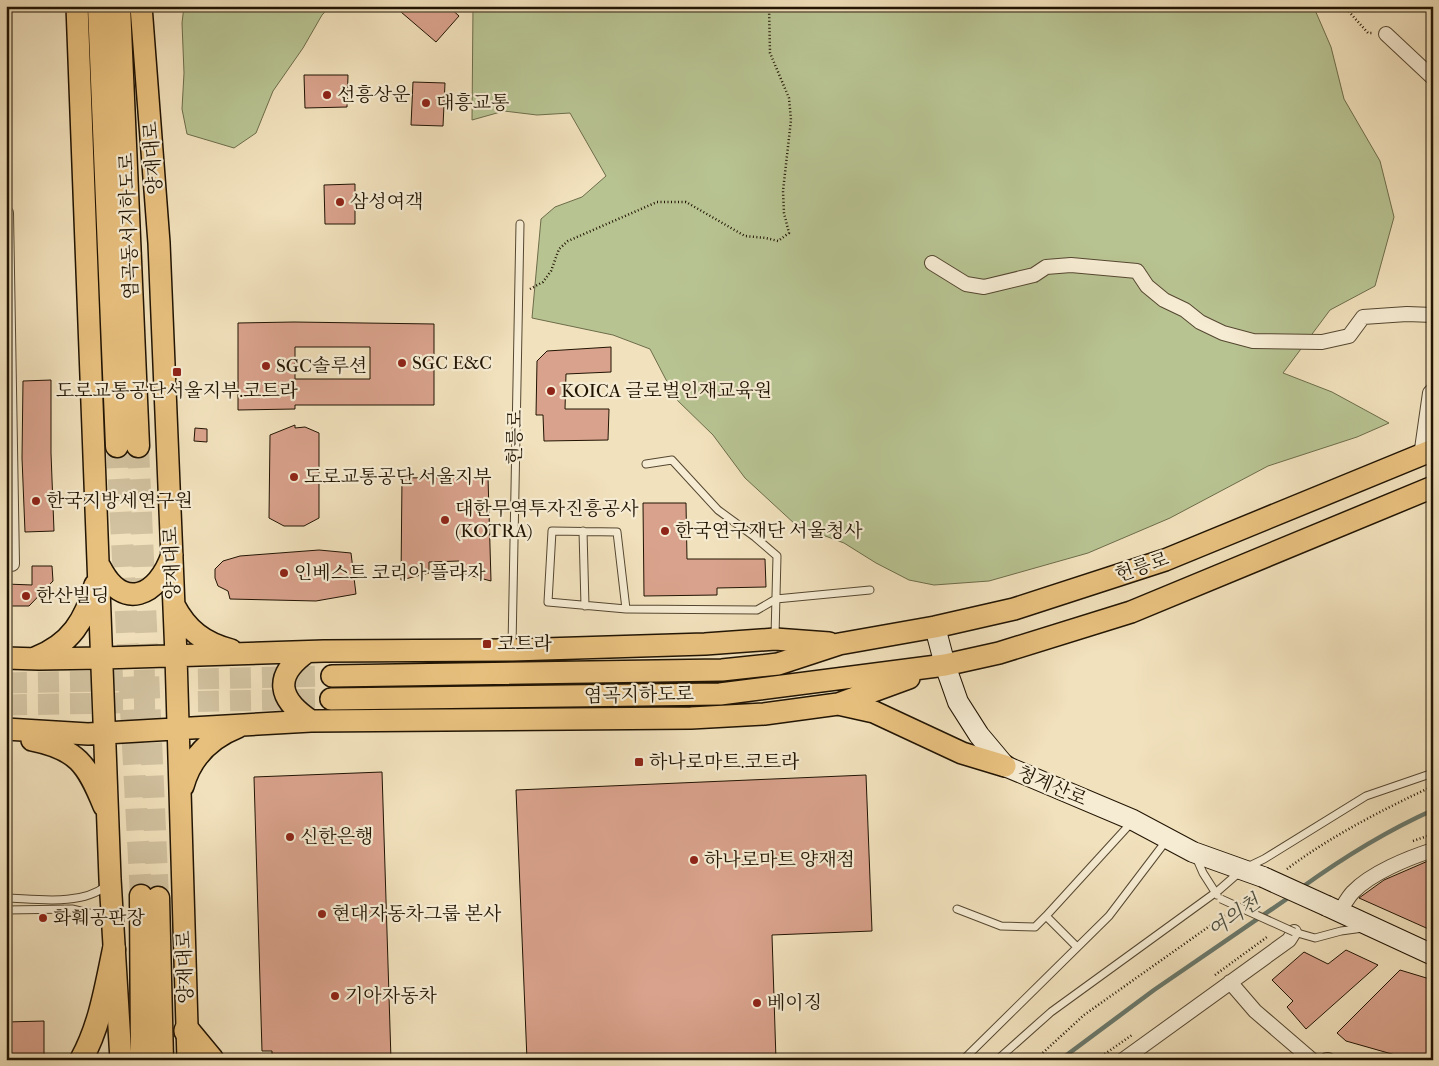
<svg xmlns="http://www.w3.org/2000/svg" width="1439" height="1066" font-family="'IM FELL French Canon','Noto Serif KR',serif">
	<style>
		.green { fill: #b8c392; stroke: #6c6c4a }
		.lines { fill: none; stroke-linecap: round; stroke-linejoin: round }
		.stream { stroke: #6a796c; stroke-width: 4.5 }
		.building { fill: #d9a28c; stroke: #211403; fill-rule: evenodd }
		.primary-tunnel { stroke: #d2c2a0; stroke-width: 21; stroke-dasharray: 21 11; stroke-linecap: butt }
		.trunk-tunnel { stroke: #d2c2a0; stroke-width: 22; stroke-dasharray: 22 11; stroke-linecap: butt }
		.service-casing { stroke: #554731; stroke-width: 9 }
		.minor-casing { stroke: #554731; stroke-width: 16 }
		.secondary-casing { stroke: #211403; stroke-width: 22 }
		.primary-casing { stroke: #211403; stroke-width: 24 }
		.trunk-casing { stroke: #211403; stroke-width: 25 }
		.motorway-casing { stroke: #211403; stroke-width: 28 }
		.path { stroke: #211403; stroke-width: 2.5; stroke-dasharray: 1 2.5; stroke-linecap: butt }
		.service { stroke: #f6ecd3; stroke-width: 7 }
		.minor { stroke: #f6ecd3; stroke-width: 14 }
		.secondary { stroke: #f6ecd3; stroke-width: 20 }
		.primary { stroke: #e8c07e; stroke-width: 21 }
		.trunk { stroke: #e8c07e; stroke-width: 22 }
		.motorway { stroke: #e8c07e; stroke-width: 25 }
		.service-bridge-casing { stroke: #554731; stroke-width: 9; stroke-linecap: butt }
		.secondary-bridge-casing { stroke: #211403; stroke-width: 22; stroke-linecap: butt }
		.service-bridge { stroke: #f6ecd3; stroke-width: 7 }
		.secondary-bridge { stroke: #f6ecd3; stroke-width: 20 }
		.poi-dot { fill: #8f2418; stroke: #f6ecd3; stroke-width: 2 }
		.labels { text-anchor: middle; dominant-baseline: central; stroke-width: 4.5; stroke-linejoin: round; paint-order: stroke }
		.poi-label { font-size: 19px; fill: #211403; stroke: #f6ecd3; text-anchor: start }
		.street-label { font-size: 19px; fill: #211403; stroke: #f6ecd3 }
		.water-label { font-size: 20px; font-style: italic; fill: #4c4f40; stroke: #f6ecd3 }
	</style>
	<rect width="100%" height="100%" fill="#f1e1bc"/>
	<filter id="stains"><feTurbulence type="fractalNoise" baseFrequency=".004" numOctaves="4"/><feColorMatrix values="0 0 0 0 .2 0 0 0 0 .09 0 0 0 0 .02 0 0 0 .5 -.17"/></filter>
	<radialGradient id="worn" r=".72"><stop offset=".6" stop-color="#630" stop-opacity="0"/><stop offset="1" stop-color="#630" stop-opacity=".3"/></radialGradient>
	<path class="green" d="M184 6H331L322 15 303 48 273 91 256 133 234 148 187 134 182 109 184 73 182 23Z
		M473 6H1311L1315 10 1331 47 1344 99 1380 161 1394 217 1375 286 1330 310 1283 373 1332 392 1389 423 1357 437 1268 466 1170 518 1088 553 989 581 934 585 909 580 876 563 844 543 796 525 745 478 713 435 676 399 650 349 613 335 532 318 541 219 555 207 582 197 606 176 570 113 537 115 504 111 472 120Z"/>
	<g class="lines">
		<path class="stream" d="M1301 888C1344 857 1384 832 1433 810
			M1060 1060 1154 990 1291 896"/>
	</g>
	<path class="building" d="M394 6H448L459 16 436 42Z
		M304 75H348L347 107 305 108Z
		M413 82 445 83 443 126 411 125Z
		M355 184V224H325L324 185Z
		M294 322 434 324V405H295V409L238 410V323ZM295 347H370V379H295Z
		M611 347V372L566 374 565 409H609L608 440 544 441 543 415H536L537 361 547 351Z
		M51 380V453L54 531 25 532 22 458 23 381Z
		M295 425V428L305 427 319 433V518L304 526H284L269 518 270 435Z
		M195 428 207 429V442L194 441Z
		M488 477 491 581 461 573 459 561 429 562V573L401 580 402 478Z
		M643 503H686L687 559H765L766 587 717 588V595L644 596Z
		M319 550 351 553 356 594 316 601 230 599 228 591 218 586 215 578V569L223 561 240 556Z
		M32 566H52L53 581 29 606H6V584L32 585Z
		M382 772 391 1060H272V1051H262L254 777Z
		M866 775 872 931 772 935 776 1060H527L516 790Z
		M1428 861 1433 862V931L1359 898 1384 880Z
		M1346 950 1378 965 1306 1029 1287 1007 1293 1001 1272 980 1304 952 1328 964Z
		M1400 970 1433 980V1060H1413L1346 1041 1337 1033Z
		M44 1021V1060H6V1022Z"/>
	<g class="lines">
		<path class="primary-tunnel" d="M6 683 332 676
			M6 705 331 699"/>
		<path class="trunk-tunnel" d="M117 446 141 896
			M138 446 158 898"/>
		<g class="service-casing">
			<path id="service" d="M646 464 672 460 718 510 755 537 777 556 775 636
				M583 531 585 606
				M626 609 617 532 552 531 548 602 626 609 757 610 776 599 870 590
				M512 647 520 224
				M1196 857 1203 873 1217 895
				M6 898C37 899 81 906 106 886
				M957 909 1001 926 1035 927 1046 916 1131 823
				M6 910 72 909 110 918
				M1046 916 1077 947
				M1294 932 1315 938 1341 931 1363 928
				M963 1060 1109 916 1166 841
				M997 1060 1051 1012 1219 890 1243 869 1264 859 1366 796 1433 773"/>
		</g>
		<g class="minor-casing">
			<path id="minor" d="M1386 34 1433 78
				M6 213 12 564H6
				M932 263 966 284 984 287 1034 275 1046 267 1071 265 1137 271 1147 286 1164 300 1185 310 1200 322 1223 333 1253 341 1322 342 1349 336 1363 317 1407 314 1433 315
				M1421 456 1430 393 1433 390
				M1340 911C1344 905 1348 897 1353 892 1371 873 1408 858 1433 850
				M1230 982 1255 1011 1312 1060
				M1123 1060 1289 940 1294 932
				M1327 1060H1328"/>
		</g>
		<g class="secondary-casing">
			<path id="secondary" d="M935 627 945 665 958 702 979 735 1005 766 1133 820 1193 852 1263 877
				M1327 906 1433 955"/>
		</g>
		<g class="primary-casing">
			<path id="primary" d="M77 6 110 879 121 1060
				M141 6 159 243 176 656 188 1060
				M100 567C123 612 158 596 172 555
				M174 605C187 630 204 643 231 650
				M307 652C273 676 278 699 311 721
				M6 658 39 659 103 658 324 651 512 650 705 644 775 639 829 643
				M35 658C71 644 85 620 95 585
				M332 676 722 670 778 664 839 644 935 627 1014 609 1165 560 1433 450
				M331 699 720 694 945 665 999 653 1131 612 1433 487
				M838 704 874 712 962 753 1005 766
				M6 729 88 734 311 721 691 718 764 714 838 704 909 678
				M32 740C77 749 87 764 104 806
				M183 786C191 757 210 738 238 727"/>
		</g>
		<g class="trunk-casing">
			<path id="trunk" d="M99 6 117 446
				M119 6 138 446
				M141 896 142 1060
				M158 898 162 1060
				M81 1060C100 1026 106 987 114 949"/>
		</g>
		<g class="motorway-casing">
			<path id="motorway" d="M187 1031 211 1060"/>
		</g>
		<path class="path" d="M1344 6 1368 33H1372
			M530 289 543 282 551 271 559 249 568 241 657 202H686L745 236 766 238 778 241 789 233 784 213 783 191 791 120 789 98 770 53 769 6
			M1413 841 1433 834
			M1287 869C1331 836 1382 810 1433 786
			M1246 899 1256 892
			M1215 975 1267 937
			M1035 1060 1084 1015 1228 913
			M1096 1060 1132 1035"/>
		<use href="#service" class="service"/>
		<use href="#minor" class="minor"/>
		<use href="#secondary" class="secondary"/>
		<use href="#primary" class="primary"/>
		<use href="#trunk" class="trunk"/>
		<use href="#motorway" class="motorway"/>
		<g class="service-bridge-casing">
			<path id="service-bridge" d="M1221 899 1294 932"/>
		</g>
		<g class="secondary-bridge-casing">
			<path id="secondary-bridge" d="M1263 877 1327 906"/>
		</g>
		<use href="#service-bridge" class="service-bridge"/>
		<use href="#secondary-bridge" class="secondary-bridge"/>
	</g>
	<g class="poi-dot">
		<circle cx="327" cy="95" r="5"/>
		<circle cx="426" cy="103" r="5"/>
		<circle cx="340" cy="202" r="5"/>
		<circle cx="402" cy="363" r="5"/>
		<circle cx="266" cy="366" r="5"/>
		<rect x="172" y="367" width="10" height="10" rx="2.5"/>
		<circle cx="551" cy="391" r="5"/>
		<circle cx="294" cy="477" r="5"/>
		<circle cx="36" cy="501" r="5"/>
		<circle cx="445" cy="520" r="5"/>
		<circle cx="665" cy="531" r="5"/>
		<circle cx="284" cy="573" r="5"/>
		<circle cx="26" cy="596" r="5"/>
		<rect x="482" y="639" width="10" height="10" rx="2.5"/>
		<rect x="634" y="757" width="10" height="10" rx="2.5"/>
		<circle cx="290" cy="837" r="5"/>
		<circle cx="694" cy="860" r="5"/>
		<circle cx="322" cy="914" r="5"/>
		<circle cx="43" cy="918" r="5"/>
		<circle cx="335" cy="996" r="5"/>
		<circle cx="757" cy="1003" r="5"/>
	</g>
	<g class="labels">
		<g class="poi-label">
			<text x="337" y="95">선흥상운</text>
			<text x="436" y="103">대흥교통</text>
			<text x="350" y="202">삼성여객</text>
			<text x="412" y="363">SGC E&amp;C</text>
			<text x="276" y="366">SGC솔루션</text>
			<text x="177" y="391" text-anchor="middle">도로교통공단서울지부.코트라</text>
			<text x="561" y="391">KOICA 글로벌인재교육원</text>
			<text x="304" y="477">도로교통공단 서울지부</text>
			<text x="46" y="501">한국지방세연구원</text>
			<text x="455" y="509">대한무역투자진흥공사<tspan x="455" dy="22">(KOTRA)</tspan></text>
			<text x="675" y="531">한국연구재단 서울청사</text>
			<text x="294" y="573">인베스트 코리아 플라자</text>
			<text x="36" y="596">한산빌딩</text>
			<text x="497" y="644">코트라</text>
			<text x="649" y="762">하나로마트.코트라</text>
			<text x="300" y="837">신한은행</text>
			<text x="704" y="860">하나로마트 양재점</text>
			<text x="332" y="914">현대자동차그룹 본사</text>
			<text x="53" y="918">화훼공판장</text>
			<text x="345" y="996">기아자동차</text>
			<text x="767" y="1003">베이징</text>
		</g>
		<g class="street-label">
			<text transform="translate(153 158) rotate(-94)">양재대로</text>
			<text transform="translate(129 226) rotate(-92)">염곡동서지하도로</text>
			<text transform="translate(515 437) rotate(-89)">헌릉로</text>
			<text transform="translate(172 563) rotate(-92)">양재대로</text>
			<text transform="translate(1142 567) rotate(-19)">헌릉로</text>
			<text transform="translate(639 695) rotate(-1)">염곡지하도로</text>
			<text transform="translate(1052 786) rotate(23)">청계산로</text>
			<text transform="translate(185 967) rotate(-92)">양재대로</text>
		</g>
		<g class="water-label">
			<text transform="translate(1234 916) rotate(-35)">여의천</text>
		</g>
	</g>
	<rect width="1439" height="1066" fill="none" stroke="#f1e1bc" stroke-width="25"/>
	<rect x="8" y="8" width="1424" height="1051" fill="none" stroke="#211403" stroke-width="2.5"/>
	<rect x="12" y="12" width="1414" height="1041" fill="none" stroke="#211403"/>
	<rect width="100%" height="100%" filter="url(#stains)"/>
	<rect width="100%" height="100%" fill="url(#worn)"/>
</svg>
